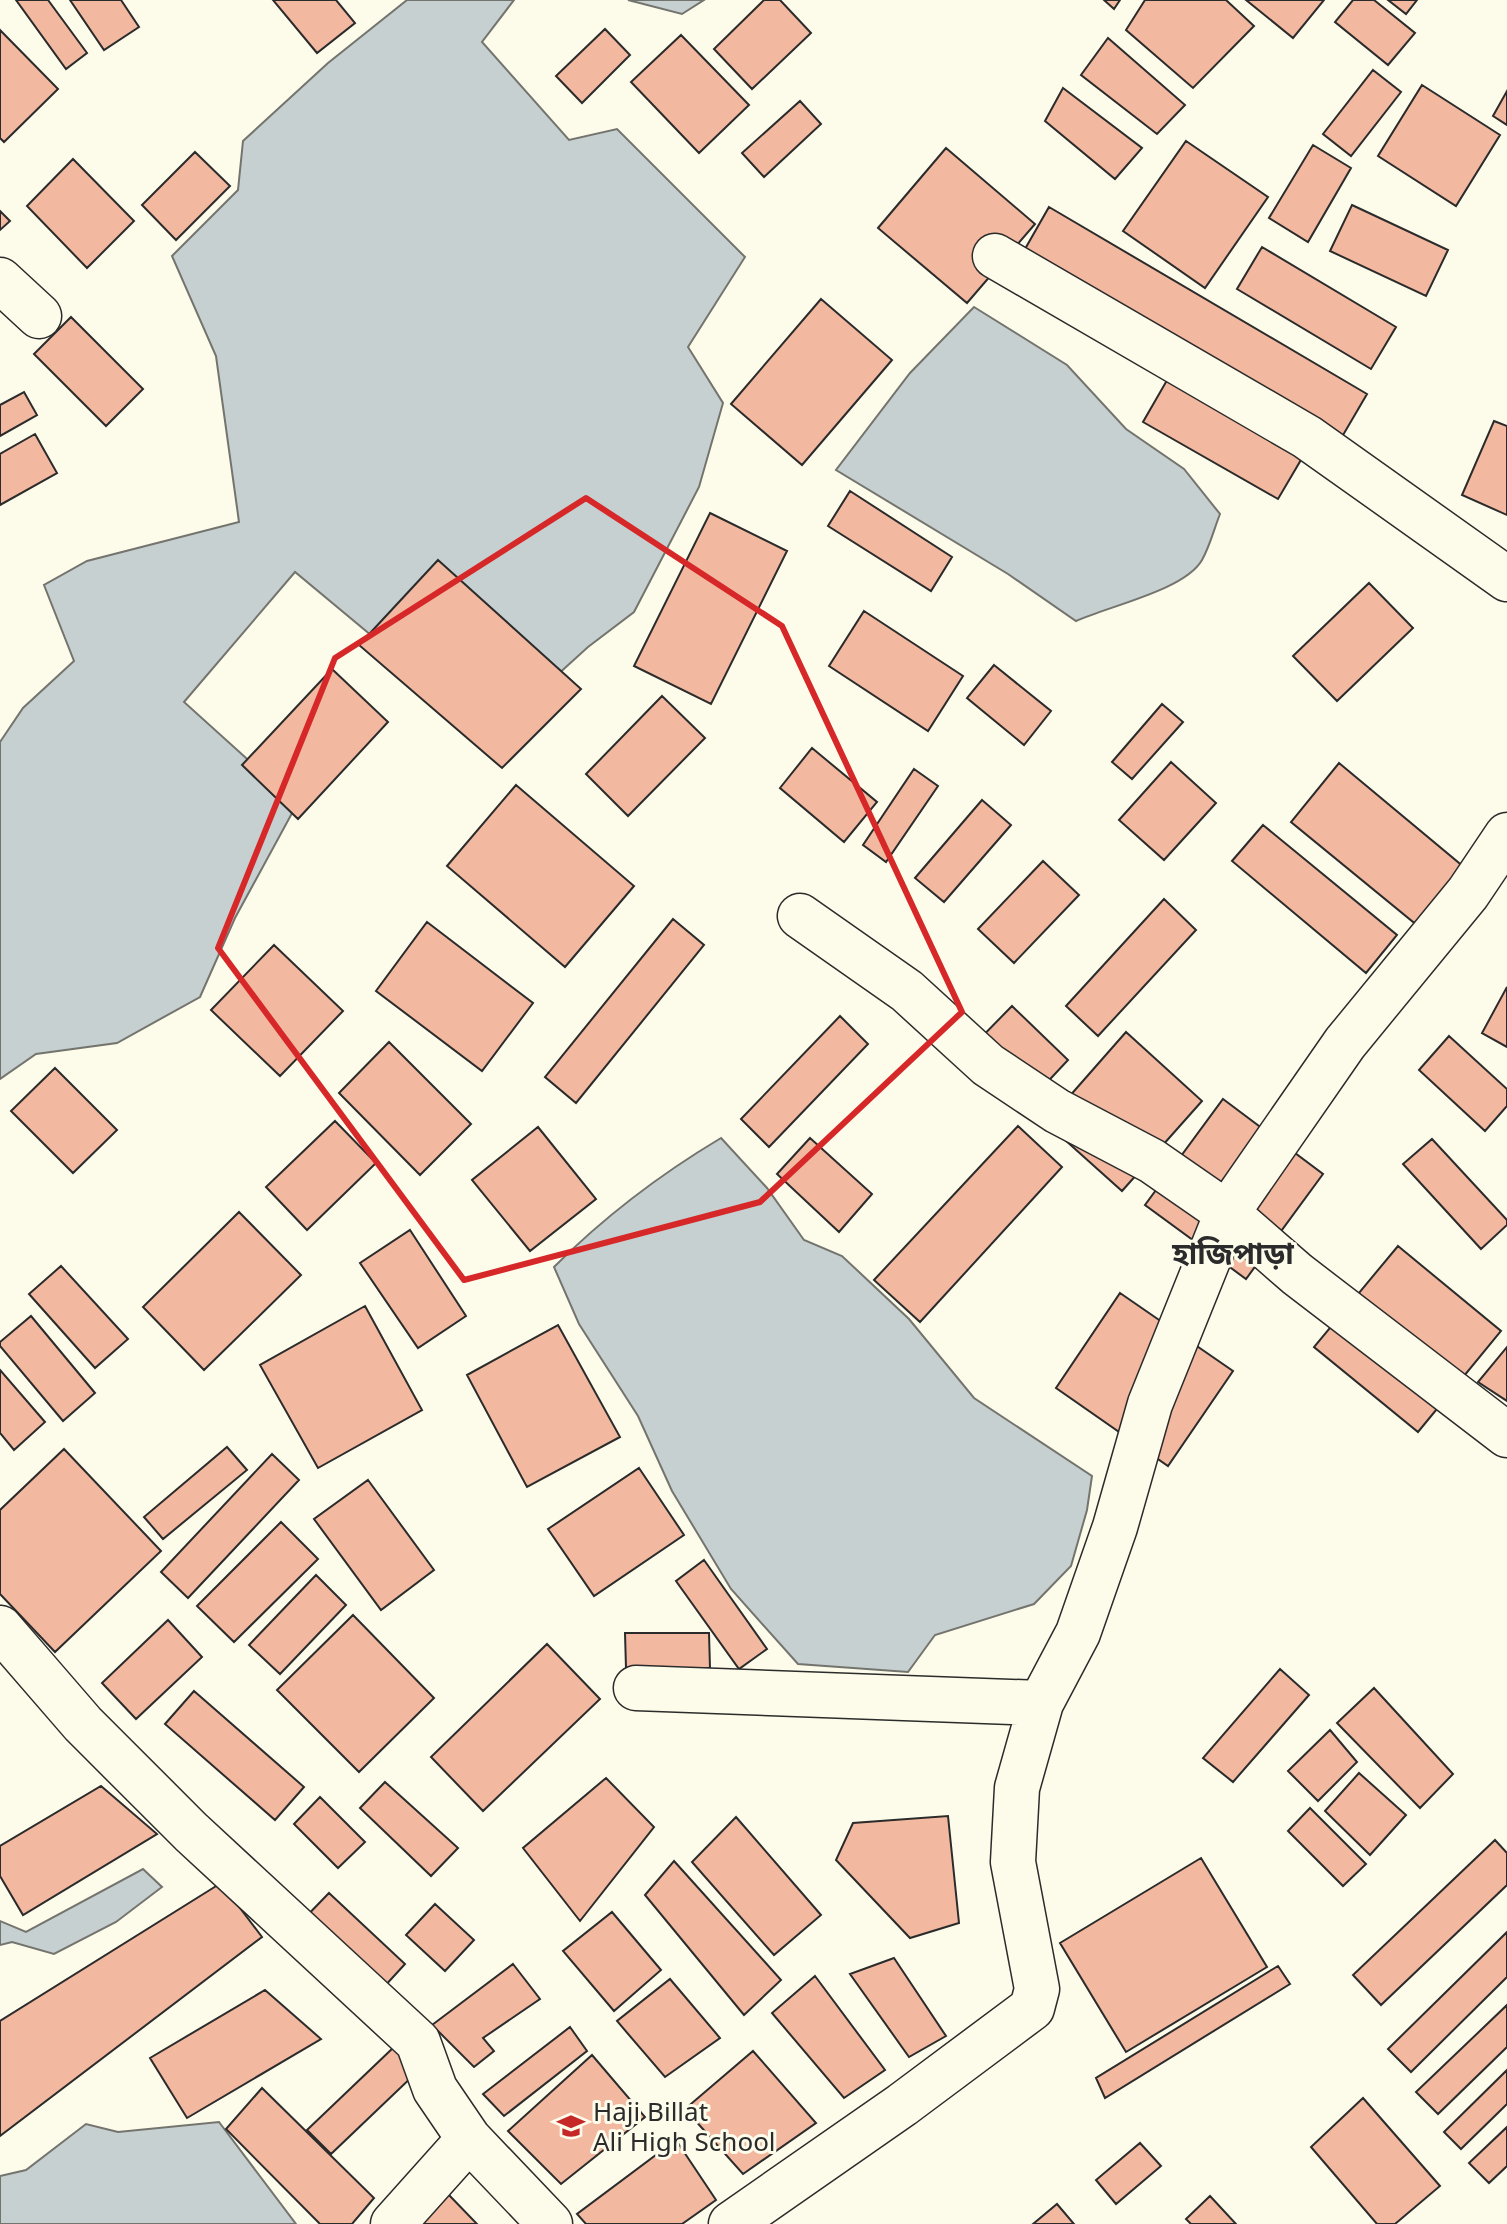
<svg xmlns="http://www.w3.org/2000/svg" width="1507" height="2224" font-family="'Noto Sans','Noto Sans Bengali',sans-serif">
	<style>
		.water { fill: #c7d0d0; stroke: #74746e; stroke-width: 2 }
		.building { fill: #f2b8a0; stroke: #2b2b2b; stroke-width: 2 }
		.lines { fill: none; stroke-linecap: round; stroke-linejoin: round }
		.minor-casing { stroke: #2b2b2b; stroke-width: 47 }
		.minor { stroke: #fdfbea; stroke-width: 44 }
		.marked { fill: none; stroke: #d62828; stroke-width: 6; stroke-linejoin: round }
		.labels { text-anchor: middle; dominant-baseline: central; stroke-width: 6; stroke-linejoin: round; paint-order: stroke }
		.poi-label { font-size: 26px; fill: #2b2b2b; stroke: #fdfbea; text-anchor: start }
		.quarter-label { font-size: 30px; font-weight: bold; fill: #2b2b2b; stroke: #fdfbea }
	</style>
	<rect width="100%" height="100%" fill="#fdfbea"/>
	<path class="water" d="M407 0H514L482 42 569 140 617 129 745 257 688 347 723 403 699 487 634 612 588 647 491 735 295 572 184 702 297 804 235 918 200 997 117 1043 36 1054 0 1079V742L23 708 74 661 44 585 87 561 239 522 216 356 172 256 238 190 243 141 328 63Z
		M628 0H704L682 14Z
		M974 307 1067 365 1126 429 1184 469 1220 514C1214 529 1210 546 1202 560 1185 590 1109 606 1076 621L1008 574 836 470 910 373Z
		M721 1138 767 1188 804 1240 842 1256 909 1319 974 1398 1092 1476 1087 1510 1071 1566 1034 1604 935 1635 908 1672 798 1664 731 1589 672 1491 638 1416 579 1324 554 1267C605 1216 659 1175 721 1138Z
		M143 1869 162 1887 116 1922 54 1954 12 1942 0 1945V1921L26 1932Z
		M219 2122 296 2224H0V2176L26 2170 86 2124 118 2132Z"/>
	<path class="building" d="M16 0H48L87 53 66 69Z
		M70 0H121L139 27 104 50Z
		M273 0H336L355 23 317 53Z
		M764 0H780L811 33 752 89 714 49Z
		M1104 0H1120L1114 9Z
		M1145 0H1226L1254 26 1193 88 1126 30Z
		M1246 0H1324L1293 38Z
		M1353 0H1374L1415 33 1388 65 1335 22Z
		M1388 0H1417L1406 14Z
		M605 29 630 55 582 103 556 76Z
		M0 30 58 89 4 142 0 138Z
		M681 35 749 105 699 153 631 82Z
		M1108 38 1185 105 1157 134 1081 75Z
		M1373 70 1401 92 1351 156 1323 134Z
		M1422 85 1500 135 1456 206 1378 156Z
		M1063 88 1142 148 1115 179 1045 121Z
		M1507 91V125L1493 116Z
		M800 101 821 124 764 177 742 153Z
		M1186 141 1268 197 1205 288 1123 231Z
		M1313 145 1351 168 1308 242 1269 218Z
		M946 148 1035 224 967 303 878 228Z
		M195 152 230 186 176 240 142 205Z
		M73 159 134 221 87 268 27 206Z
		M1352 205 1448 250 1426 296 1330 251Z
		M1049 207 1367 394 1339 442 1021 256Z
		M0 211 10 221 0 230Z
		M1262 247 1396 327 1371 369 1237 289Z
		M821 299 892 360 802 465 731 404Z
		M71 317 143 389 106 426 34 354Z
		M1170 375 1305 453 1278 499 1143 422Z
		M24 392 37 415 0 436V405Z
		M1494 421 1507 426V515L1462 495Z
		M35 434 57 473 0 505V454Z
		M850 491 952 557 931 591 828 526Z
		M710 513 787 551 711 704 634 666Z
		M438 560 581 689 502 768 359 645Z
		M1369 583 1413 628 1337 701 1293 656Z
		M864 611 963 676 928 731 829 666Z
		M994 665 1051 711 1024 745 967 698Z
		M332 669 388 722 298 819 242 765Z
		M662 696 705 738 628 816 586 774Z
		M1162 704 1183 722 1132 779 1112 762Z
		M812 748 877 802 844 842 780 788Z
		M1171 762 1216 803 1164 860 1119 820Z
		M1339 763 1465 868 1418 926 1291 822Z
		M914 769 938 786 886 862 863 845Z
		M516 785 634 886 565 967 447 866Z
		M982 800 1011 825 944 902 915 878Z
		M1263 825 1397 935 1366 973 1232 861Z
		M1043 861 1079 895 1014 963 978 929Z
		M1164 899 1196 930 1098 1036 1066 1006Z
		M673 919 704 945 576 1103 545 1077Z
		M427 922 533 1003 482 1071 376 991Z
		M274 945 343 1011 280 1076 211 1010Z
		M1507 987V1047L1482 1033Z
		M1012 1006 1068 1060 1023 1108 965 1054Z
		M840 1016 868 1044 769 1147 741 1119Z
		M1126 1032 1202 1101 1122 1191 1046 1123Z
		M1449 1036 1507 1089V1106L1485 1131 1419 1070Z
		M389 1042 471 1124 420 1175 339 1093Z
		M55 1068 117 1130 73 1173 11 1111Z
		M1223 1099 1323 1174 1246 1279 1145 1205Z
		M335 1121 376 1163 307 1230 266 1187Z
		M1018 1126 1062 1167 920 1322 874 1280Z
		M538 1127 596 1199 530 1251 472 1180Z
		M810 1138 872 1194 839 1232 777 1174Z
		M1432 1139 1507 1220V1225L1481 1249 1403 1164Z
		M239 1212 301 1275 204 1370 143 1307Z
		M410 1230 466 1316 418 1348 360 1263Z
		M1398 1246 1501 1331 1418 1432 1314 1347Z
		M61 1266 128 1339 95 1368 29 1294Z
		M1120 1293 1233 1371 1168 1466 1056 1388Z
		M365 1306 422 1410 318 1468 260 1365Z
		M31 1316 95 1393 63 1421 0 1346V1342Z
		M558 1325 620 1437 527 1487 467 1375Z
		M1507 1347V1401L1478 1382Z
		M0 1370 45 1422 14 1450 0 1433Z
		M227 1447 247 1470 163 1539 144 1517Z
		M64 1449 161 1551 55 1652 0 1594V1510Z
		M272 1454 299 1480 188 1598 161 1572Z
		M639 1468 684 1535 594 1596 548 1529Z
		M368 1480 434 1570 381 1610 314 1519Z
		M281 1522 318 1559 234 1642 197 1606Z
		M704 1560 767 1649 739 1669 676 1581Z
		M316 1575 346 1605 280 1674 249 1645Z
		M353 1615 434 1698 359 1772 277 1690Z
		M168 1620 202 1657 136 1719 102 1683Z
		M625 1633H709L710 1668H626Z
		M547 1644 600 1699 483 1811 431 1757Z
		M1280 1669 1309 1695 1233 1782 1203 1758Z
		M1374 1688 1453 1774 1420 1808 1337 1723Z
		M194 1691 304 1787 275 1820 165 1724Z
		M1330 1730 1357 1762 1318 1801 1288 1771Z
		M1359 1773 1406 1815 1370 1855 1325 1811Z
		M606 1778 654 1827 580 1921 523 1848Z
		M385 1782 458 1848 431 1876 360 1808Z
		M101 1786 157 1834 23 1915 0 1876V1846Z
		M320 1797 365 1842 338 1868 294 1824Z
		M1310 1808 1366 1864 1343 1886 1288 1831Z
		M948 1816 959 1923 910 1938 836 1860 853 1823Z
		M736 1817 821 1915 774 1955 692 1862Z
		M1495 1840 1507 1853V1885L1381 2005 1353 1975Z
		M1201 1858 1267 1967 1126 2052 1060 1943Z
		M674 1861 781 1980 744 2015 645 1895Z
		M221 1883 262 1937 0 2136V2021Z
		M329 1893 405 1964 372 2000 296 1927Z
		M435 1904 474 1940 445 1971 406 1935Z
		M612 1912 661 1970 614 2011 563 1951Z
		M1507 1932V1977L1411 2072 1388 2049Z
		M894 1958 946 2036 909 2057 850 1974Z
		M513 1964 540 1999 483 2038 494 2051 474 2067 432 2025Z
		M1278 1966 1290 1984 1105 2098 1096 2078Z
		M815 1976 885 2070 844 2098 772 2013Z
		M670 1979 720 2038 665 2077 617 2021Z
		M265 1990 321 2039 187 2118 150 2058Z
		M1507 2005V2047L1438 2114 1416 2092Z
		M570 2027 587 2051 504 2116 483 2094Z
		M394 2047 417 2072 331 2154 307 2130Z
		M753 2051 816 2123 743 2174 685 2109Z
		M592 2055 645 2117 561 2184 508 2131Z
		M1507 2070V2104L1461 2149 1444 2132Z
		M262 2088 374 2198 352 2224H320L226 2129Z
		M1363 2098 1440 2186 1395 2224H1377L1311 2147Z
		M1507 2127V2166L1489 2183 1469 2163Z
		M676 2140 716 2200 682 2224H586L577 2214Z
		M1140 2143 1161 2166 1116 2204 1096 2180Z
		M448 2194 477 2224H417Z
		M1210 2196 1236 2224H1191L1186 2219Z
		M1057 2204 1074 2224H1033Z"/>
	<g class="lines">
		<g class="minor-casing">
			<path id="minor" d="M995 256 1307 437 1507 579
				M0 280 39 316
				M800 916 907 991 988 1065 1057 1111 1152 1161 1227 1213 1297 1274 1507 1435
				M0 1628 83 1724 191 1832 418 2042 435 2089 469 2139
				M636 1688 1041 1703
				M393 2224 469 2139 550 2224
				M731 2224 902 2105 1032 2008 1037 1989 1013 1862 1017 1788 1041 1703 1078 1633 1115 1527 1150 1404 1227 1213 1345 1043 1468 893 1507 835"/>
		</g>
		<use href="#minor" class="minor"/>
	</g>
	<path class="marked" d="M586 498 782 626 962 1012 760 1202 464 1280 218 948 335 658Z"/>
	<defs>
		<g id="school-bare" transform="scale(2.16)"><path d="M0-5L7-2L0 1L-7-2ZM-4 1L0 2.5L4 1V4Q0 6-4 4Z" fill="#c62828" stroke="#fdfbea" stroke-width="2.5" paint-order="stroke"/></g>
	</defs>
	<g fill-rule="evenodd">
		<use href="#school-bare" x="571" y="2126"/>
	</g>
	<g class="labels">
		<g class="poi-label">
			<text x="593" y="2111">Haji Billat<tspan x="593" dy="30">Ali High School</tspan></text>
		</g>
		<g class="quarter-label">
			<text x="1233" y="1252">হাজিপাড়া</text>
		</g>
	</g>
</svg>
